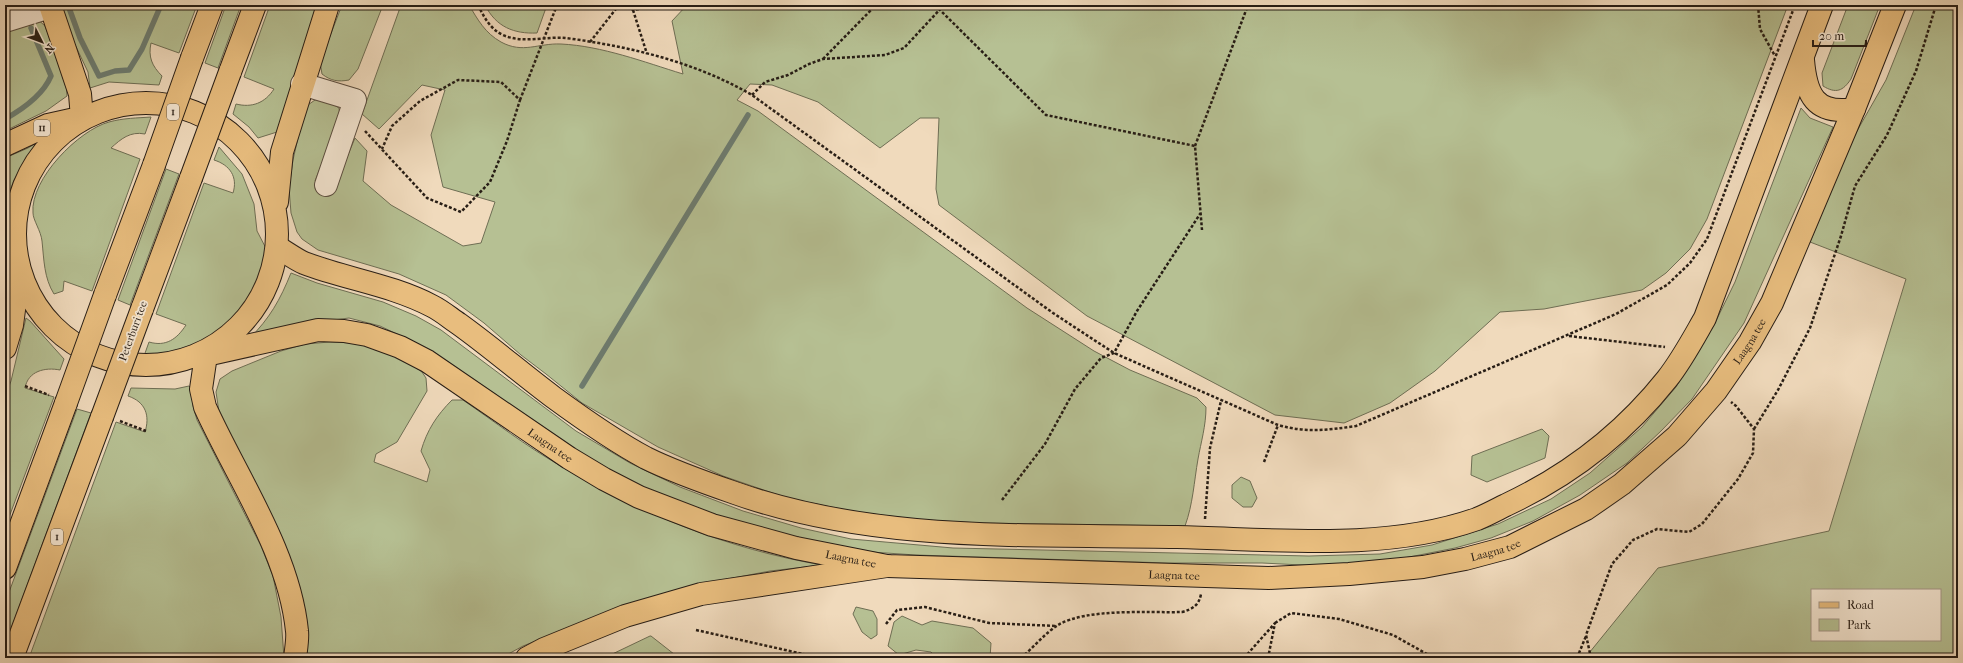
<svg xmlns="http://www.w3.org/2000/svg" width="1963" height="663" font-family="'IM FELL French Canon',serif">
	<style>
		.green { fill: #b6c093; stroke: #6e6e54; fill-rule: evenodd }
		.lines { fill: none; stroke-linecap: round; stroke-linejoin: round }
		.stream { stroke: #6d7c70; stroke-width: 5.5 }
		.minor-casing { stroke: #594c3f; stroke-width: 24 }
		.major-casing { stroke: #271d15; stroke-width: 24 }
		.highway-casing { stroke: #271d15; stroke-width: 24 }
		.path { stroke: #271d15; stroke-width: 2.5; stroke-dasharray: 3 2; stroke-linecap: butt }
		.minor { stroke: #f5e7d3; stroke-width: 22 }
		.major { stroke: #e8bd7e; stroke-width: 22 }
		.highway { stroke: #e8bd7e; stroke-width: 22 }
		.highway-bridge-casing { stroke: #271d15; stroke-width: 24; stroke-linecap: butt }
		.highway-bridge { stroke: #e8bd7e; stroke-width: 22 }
		.labels { text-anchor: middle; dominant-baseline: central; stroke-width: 3.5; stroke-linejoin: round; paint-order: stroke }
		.shield { fill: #f5e7d3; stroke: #655a4e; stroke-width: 1 }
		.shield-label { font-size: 10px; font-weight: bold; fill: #271d15 }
		.street-label { font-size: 11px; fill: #271d15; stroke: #f5e7d3 }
	</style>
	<rect width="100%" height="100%" fill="#f0dabc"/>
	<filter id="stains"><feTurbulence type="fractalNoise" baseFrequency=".005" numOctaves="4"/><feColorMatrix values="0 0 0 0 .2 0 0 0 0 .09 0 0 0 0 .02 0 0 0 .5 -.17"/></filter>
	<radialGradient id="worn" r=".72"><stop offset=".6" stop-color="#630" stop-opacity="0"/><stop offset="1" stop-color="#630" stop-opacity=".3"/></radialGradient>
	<path class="green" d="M5 5H22L45 26 66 81 67 96 46 111 5 131Z
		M60 5H197L179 53 151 43C148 57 152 66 162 76L159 85 109 82 90 88 88 72 70 34Z
		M226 5H241L218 68 205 63Z
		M270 5H318L277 132 258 138 249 127 233 114 236 104C252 108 265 103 274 89L244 77Z
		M342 5H383L358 69 349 80C338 82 331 81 322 74L320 62Z
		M401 5H469C478 20 485 33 501 42 523 54 538 43 561 44 602 46 644 62 683 74L672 21 687 5H1788L1707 219 1690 249 1666 273 1642 290 1544 309 1500 312 1435 371 1390 403 1344 423 1275 415 1087 316 939 205 936 189 939 118H920L880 148 818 102 772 85 750 84 737 100 758 111 1027 308 1094 351 1130 370 1197 398 1206 407C1206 426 1201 442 1198 459 1194 482 1193 504 1185 526L981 523 923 520 855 512 787 498 723 476 658 447 582 403 546 374 521 355 484 323 446 295 399 274 318 250 302 239 297 232 291 213 289 188 293 160 305 107 315 100 323 98 339 108 340 118 315 181 334 188 355 138 367 151 363 181 391 205 463 246 481 243 495 202 443 187 431 135 445 90 422 85 379 129 362 114Z
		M485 5H547L537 33C514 34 496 27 485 5Z
		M1848 5H1880L1851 79C1843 91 1836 94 1823 86L1822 73Z
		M1916 5H1958V658H1585L1658 568 1829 531 1906 279 1810 242 1853 138 1886 80ZM1812 590H1940V640H1812Z
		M1801 108 1810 118 1833 127 1744 323 1692 399 1661 431 1627 463 1580 495 1533 521 1491 538 1455 548 1389 561 1321 566 1262 563H1168L916 555 856 551 742 526 609 474 418 344 380 326 349 318 318 322 249 339C270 318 280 300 291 273L317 283 383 302 416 316 441 330 576 431 630 463 680 487 743 511 801 528 851 539 953 548 1309 556 1380 554 1432 545 1498 524 1551 499 1590 473 1642 427 1676 387 1714 325 1735 282Z
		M151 117 145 134C130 131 121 139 111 148L140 159 92 291 64 281 63 291 54 294C44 278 44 260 42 241 41 231 33 220 33 213 30 179 79 130 109 122 123 118 138 118 151 117Z
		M38 142 14 180 8 197 5 196V158L28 148Z
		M219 147 242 174 254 204 257 231 271 258C256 304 224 343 175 354 165 355 154 358 144 356L149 342C166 347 177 339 186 325L156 314 204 183 233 193C238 177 230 165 214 160Z
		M166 169 179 174 130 305 118 300Z
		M26 318 30 321 64 359 60 370C45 367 28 371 25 388L54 397 5 528V397L11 381Z
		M330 342 354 343 383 351 409 363 422 372 426 378 427 391 397 442 376 454 374 462 427 482 430 470 421 451C427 430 437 415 452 400H463C495 422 526 446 559 465 641 514 728 549 822 565L770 571 691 586 633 603 523 646 501 658H307V645L240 453 219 412 216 392 220 379 232 371 281 351 305 344Z
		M189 386 192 389 193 406 197 420 261 546 273 576 281 617 284 658H29L116 422 145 432C150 416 146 402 128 396L131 388 175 389Z
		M77 409 91 413 5 645V603Z
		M1542 429 1549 436 1545 458 1487 482 1471 475 1472 456Z
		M1241 477 1250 481 1257 498 1252 507H1243L1232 498V485Z
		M856 607 873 611 877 619V635L871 639 862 632 853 614Z
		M902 616 922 625 932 621 973 628 991 643 990 658H936L931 652 916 650 899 655 888 646 894 622Z
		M651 636 679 658H604L650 636Z"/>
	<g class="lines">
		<path class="stream" d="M68 5 80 38 99 76 115 71 129 70 142 49 161 5
			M5 119C23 109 43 95 51 76L31 28
			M582 386 748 115"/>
		<g class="minor-casing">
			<path id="minor" d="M5 21 50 7
				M302 84 355 100 326 185"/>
		</g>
		<g class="major-casing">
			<g id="major">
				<path d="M1803 60C1806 95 1815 115 1854 109"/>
				<path d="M277 247C286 252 295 259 304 263 346 279 392 285 432 306 442 311 450 318 459 324 491 347 521 373 553 397 583 419 614 441 646 458 674 472 706 483 735 493 876 543 1030 534 1177 537 1274 539 1383 552 1477 519 1487 515 1496 510 1506 505 1568 476 1624 433 1667 379 1682 360 1693 339 1705 318L1822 5"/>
				<path id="s1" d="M206 355 318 330 344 331 367 335 400 347 427 361 569 458 604 479 639 497 712 525 796 548 887 566 1269 578 1349 574 1423 567 1465 559 1510 547 1586 509 1622 484 1677 436 1716 391 1750 342 1772 303 1854 109 1895 5"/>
			</g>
		</g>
		<g class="highway-casing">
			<path id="highway" d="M50 5 80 94 82 118
				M192 58 212 5
				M230 72 255 5
				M15 234a131 131 0 1 1 262 0a131 131 0 1 1-262 0Z
				M5 145 48 125 75 119
				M277 202 282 152 328 5
				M105 295 154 165
				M142 309 191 178
				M5 348 12 325 19 272
				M206 355 201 389 205 407C237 478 289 552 297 631 298 639 296 649 295 658
				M5 568 66 403
				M12 658 102 417
				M527 658 544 649 625 616 701 594 887 566"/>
		</g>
		<path class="path" d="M478 5C484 17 490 29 503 35 523 44 546 36 566 38 632 47 695 62 752 95L1053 313 1114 353 1278 425C1306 433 1328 430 1356 426L1616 314 1667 285 1690 263 1707 239 1795 5
			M628 5 633 10 661 5
			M935 5 1046 115 1195 146 1202 230
			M1758 5 1760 29 1775 56
			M633 10 647 54
			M590 42 619 5
			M823 59 876 5
			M752 95 765 82 788 75 809 64 823 59 885 55 904 48 944 5
			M520 100 557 5
			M365 131 427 198 461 212 490 182 507 141 520 100 501 82 458 80 420 101 392 126 382 149
			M1195 146 1248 5
			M1569 336 1665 347
			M25 386 49 395
			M120 421 146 431
			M1754 429 1778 390 1810 328 1841 236 1855 186 1887 135 1916 71 1936 5
			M1264 462 1278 425
			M1002 500 1045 444 1075 389 1101 358 1114 353 1137 311 1200 214
			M1205 519 1210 448 1221 401
			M1275 623 1291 613 1339 619 1393 635 1434 658
			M886 624 897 610 925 607 989 623 1056 626
			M696 630 821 658
			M1021 658C1033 648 1045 633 1058 625 1087 608 1148 613 1182 612 1193 609 1199 605 1201 594
			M1244 658 1275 623 1268 658
			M1577 658 1586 636
			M1591 658 1586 635 1612 564 1633 540 1657 529 1689 532 1702 524 1738 479 1753 453 1754 429 1736 406 1731 402"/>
		<use href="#minor" class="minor"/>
		<use href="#major" class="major"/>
		<use href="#highway" class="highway"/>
		<g class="highway-bridge-casing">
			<path id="highway-bridge" d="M154 165 192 58
				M191 178 230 72
				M66 403 105 295
				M102 417 142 309"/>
		</g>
		<use href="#highway-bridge" class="highway-bridge"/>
	</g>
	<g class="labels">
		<g class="shield">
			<rect x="167" y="104" width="12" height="16" rx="3"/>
			<rect x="34" y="120" width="16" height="16" rx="3"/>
			<rect x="51" y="529" width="12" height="16" rx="3"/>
		</g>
		<g class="shield-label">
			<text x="173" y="112">1</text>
			<text x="42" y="128">11</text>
			<text x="57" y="537">1</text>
		</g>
		<g class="street-label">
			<text transform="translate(133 331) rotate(-70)">Peterburi tee</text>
			<text stroke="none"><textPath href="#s1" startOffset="1687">Laagna tee</textPath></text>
			<text stroke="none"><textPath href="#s1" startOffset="379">Laagna tee</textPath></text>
			<text stroke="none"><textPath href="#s1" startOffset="1351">Laagna tee</textPath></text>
			<text stroke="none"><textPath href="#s1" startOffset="703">Laagna tee</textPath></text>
			<text stroke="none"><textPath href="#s1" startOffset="1027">Laagna tee</textPath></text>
		</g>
	</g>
	<rect width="1963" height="663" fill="none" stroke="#f0dabc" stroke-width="20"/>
	<rect x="6" y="6" width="1951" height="651" fill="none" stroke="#271d15" stroke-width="2"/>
	<rect x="10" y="10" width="1943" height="643" fill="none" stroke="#271d15"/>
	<rect x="1811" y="589" width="130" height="52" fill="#f5e7d3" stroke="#a39687"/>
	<rect x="1819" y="602" width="20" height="6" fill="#e8bd7e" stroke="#a39687"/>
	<text x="1847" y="609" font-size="12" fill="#271d15">Road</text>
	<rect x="1819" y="619" width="20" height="12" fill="#b6c093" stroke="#a39687"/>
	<text x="1847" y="629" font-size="12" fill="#271d15">Park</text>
	<g transform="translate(42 42) rotate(132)" stroke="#f5e7d3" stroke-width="3" paint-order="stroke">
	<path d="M0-3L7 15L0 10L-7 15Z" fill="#271d15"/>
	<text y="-6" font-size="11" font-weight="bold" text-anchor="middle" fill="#271d15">N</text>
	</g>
	<path d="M1813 40v6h53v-6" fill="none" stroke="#271d15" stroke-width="2"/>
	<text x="1819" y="40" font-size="12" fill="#271d15" stroke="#f5e7d3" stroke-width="3" paint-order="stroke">20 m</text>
	<rect width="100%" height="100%" filter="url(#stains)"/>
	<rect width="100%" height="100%" fill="url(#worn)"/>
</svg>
